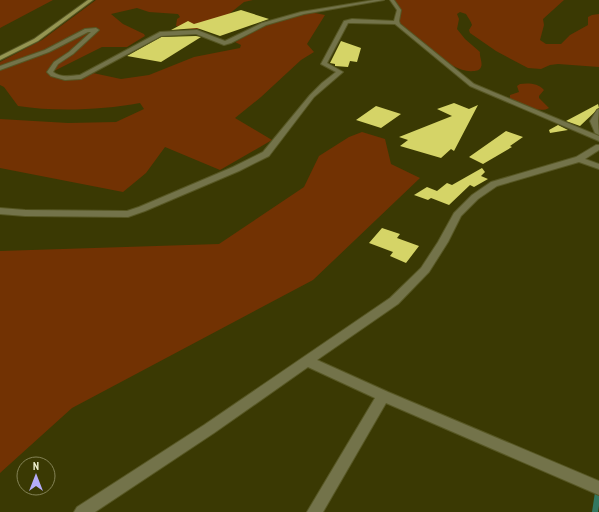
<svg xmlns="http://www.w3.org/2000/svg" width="599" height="512" font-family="'PT Sans Narrow',sans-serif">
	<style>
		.green { fill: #723203 }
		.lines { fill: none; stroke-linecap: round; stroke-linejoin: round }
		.stream { stroke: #327760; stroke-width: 6 }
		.building { fill: #d5d467 }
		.street-casing { stroke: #575724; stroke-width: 2 }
		.secondary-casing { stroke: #575724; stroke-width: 2 }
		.street { fill: #73734a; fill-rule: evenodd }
		.secondary { fill: #959552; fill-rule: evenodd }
	</style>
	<rect width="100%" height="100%" fill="#3a3903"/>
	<path class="green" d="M0 0H53L0 28Z
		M96 0H253L244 2 229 14 199 29H190L176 26 177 19 180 17 178 14 149 12 137 8 111 14 123 24 144 34 145 36 127 47H102L48 74 63 79 83 77 93 73 121 79 149 75 194 57 240 48 241 45 235 42 237 41 266 25 310 12 325 15 307 44 314 52 301 60 261 97 235 118 272 140 220 170 165 147 146 173 123 192 0 168V119L68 123 116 122 144 109 140 103C102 110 56 112 18 106L4 87 0 85V62L42 40Z
		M394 0H564L543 19 544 25 540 40 546 44H561L570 35 588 25V17L592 15 599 14V67L558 64 550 65 541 69 528 68 496 51 470 33 469 30 472 25C471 21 468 18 466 14L460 12 457 14 459 19 457 29 465 39 480 52C479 56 483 63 481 67 480 70 477 71 473 71 452 74 417 38 401 25L399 21 401 10Z
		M520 84C528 83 538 83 544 90L539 96V98L549 108C540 114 518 104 510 98V95L519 92 517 86Z
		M362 132 385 139 391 164 420 178 313 280 72 408 0 473V251L219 244 304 187 319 156 349 137Z"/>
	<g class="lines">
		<path class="stream" d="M595 512 599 486"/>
	</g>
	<path class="building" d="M241 10 269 19 220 36 197 28 171 30 188 21 194 24Z
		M196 36 201 37 161 62 127 56 161 37Z
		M341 41 361 48 357 62 350 61 348 67 335 66V64L330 63Z
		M454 103 469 109 478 105 454 151 451 149 441 158 400 146 408 140 399 137 452 116 437 109Z
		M598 104 599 108 580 126 566 121Z
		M376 106 401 114 381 128 356 120Z
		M558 125 568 130 550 133 549 130Z
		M506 131 523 137 510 146 512 147 483 164 469 157Z
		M482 168 485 172 481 176 488 179 474 187 470 185 449 205 431 198 428 200 414 195 427 187 437 191 447 183 452 185Z
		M382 228 400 234 397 238 419 246 406 263 390 256 393 252 369 243Z"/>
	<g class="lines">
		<g class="street-casing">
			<path id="street" d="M374 0H384L304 14 266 25 231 43 224 45 196 34 161 36 81 79 65 80 51 76 47 72 54 62 69 52 91 32H88L49 52 0 70V66L45 50 85 29 96 28 99 30 73 54 58 64 53 72C61 78 71 76 80 75L160 32 197 30 225 41 262 23 301 12Z
				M390 0H394L401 10 399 21 400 24 474 84 599 136V141L470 86 395 24 352 23H348L327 63 343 72 314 97 269 156 239 171 145 211 128 217 25 216 0 214V208L25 210 127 211 139 207 233 167 263 152 310 95 322 83 336 72 321 64 344 21 352 19 394 21 397 10Z
				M599 109 598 121 599 135 595 133 590 121 597 110Z
				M596 145H599V150L585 159 599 164V169L579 162 497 186 478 199 461 216 448 242 429 272 398 304 317 360 388 392 599 481V495L386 403 323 512H307L375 398 308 367 214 433 95 512H74L77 507 204 425 390 298 421 268 438 242 454 213 472 195 491 182 576 157Z"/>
		</g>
		<g class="secondary-casing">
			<path id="secondary" d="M88 0H93L38 41 0 60V56L34 39Z"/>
		</g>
		<use href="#street" class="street"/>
		<use href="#secondary" class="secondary"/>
	</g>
	<g transform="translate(36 476)"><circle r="19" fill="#3a3903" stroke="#848356"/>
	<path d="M0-3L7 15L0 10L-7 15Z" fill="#b5acf9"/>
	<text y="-6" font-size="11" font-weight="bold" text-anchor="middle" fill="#f2f3d2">N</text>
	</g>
</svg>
